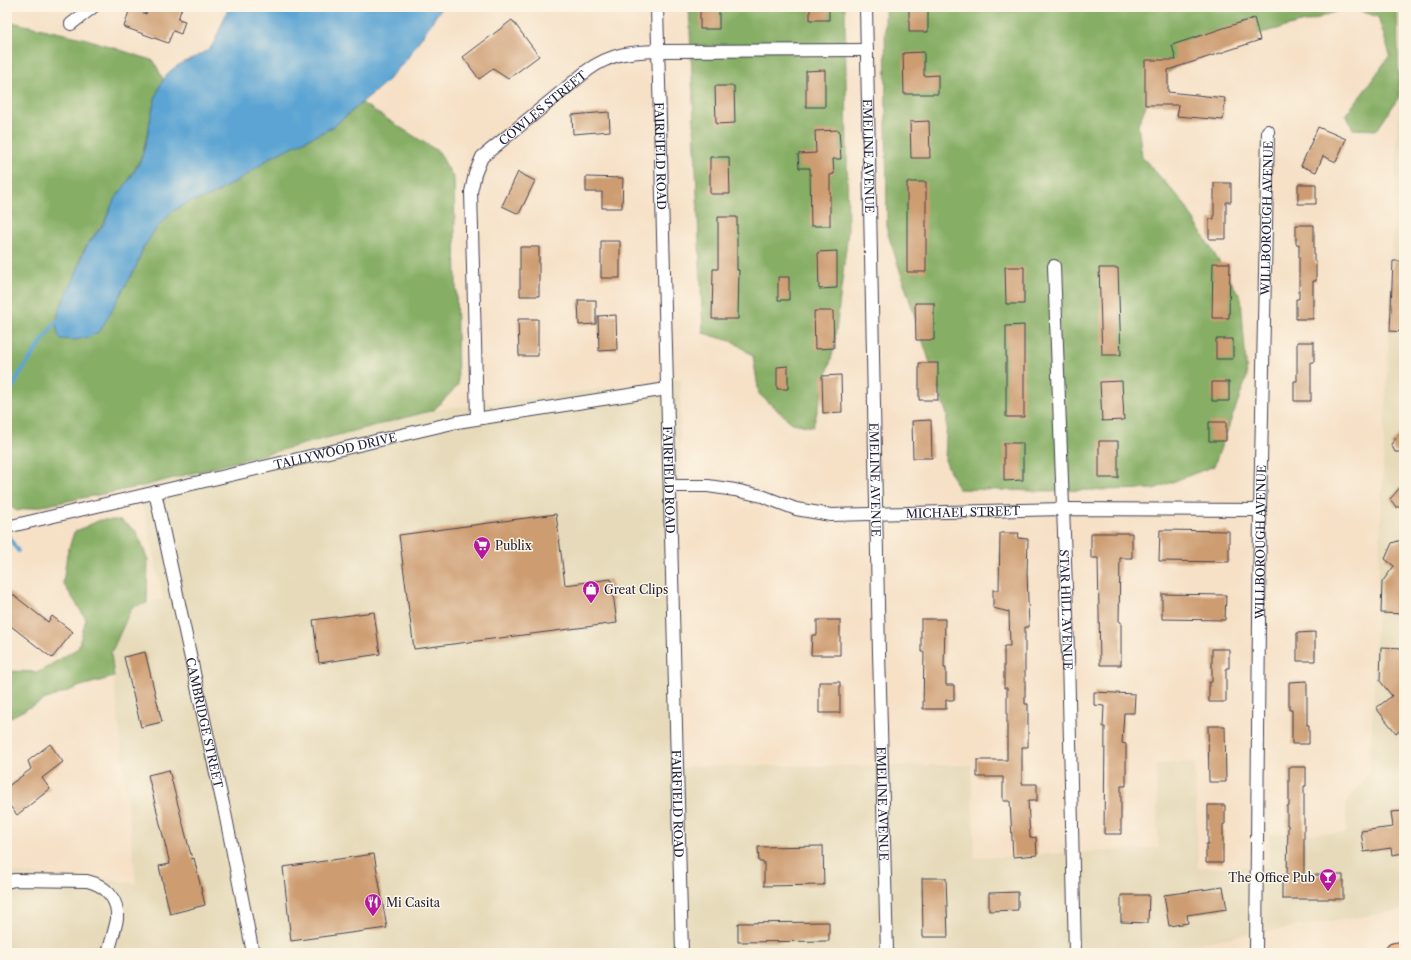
<svg xmlns="http://www.w3.org/2000/svg" width="1411" height="960" font-family="'Libre Caslon Text',serif">
	<style>
		.built { fill: #e6daba }
		.forest { fill: #86ae65; stroke: #546850 }
		.water { fill: #5ca4d3; stroke: #3f6387 }
		.lines { fill: none; stroke-linecap: round; stroke-linejoin: round }
		.stream { stroke: #5ca4d3; stroke-width: 4 }
		.building { fill: #cd9c71 }
		.minor-casing { stroke: #423f50; stroke-width: 14 }
		.primary-casing { stroke: #423f50; stroke-width: 22 }
		.minor { stroke: #fff; stroke-width: 12 }
		.primary { stroke: #fcba8e; stroke-width: 20 }
		.labels { text-anchor: middle; dominant-baseline: central; stroke-width: 3; stroke-linejoin: round; paint-order: stroke }
		.street-label { font-size: 12px; fill: #22223b; stroke: #fcf5e5 }
		.poi-label { font-size: 12px; fill: #22223b; stroke: #fcf5e5; text-anchor: start }
	</style>
	<rect width="100%" height="100%" fill="#fcf5e5"/>
	<filter id="ink" filterUnits="userSpaceOnUse"><feTurbulence type="fractalNoise" baseFrequency=".025" numOctaves="2"/><feDisplacementMap in="SourceGraphic" scale="8" xChannelSelector="R" yChannelSelector="G"/><feConvolveMatrix kernelMatrix="1 2 1 2 8 2 1 2 1" color-interpolation-filters="sRGB"/></filter>
	<filter id="wash" filterUnits="userSpaceOnUse"><feTurbulence type="fractalNoise" baseFrequency=".012" numOctaves="4" result="noise"/><feDisplacementMap in="SourceGraphic" scale="16" xChannelSelector="R" yChannelSelector="G"/><feGaussianBlur stdDeviation="0.9" result="paint"/><feColorMatrix in="noise" values="0 0 0 0 0 0 0 0 0 0 0 0 0 0 0 0 0 1.4 0 .05"/><feComposite in="paint" operator="in"/></filter>
	<g filter="url(#wash)">
		<rect width="100%" height="100%" fill="#f6e1c7"/>
		<path class="built" d="M1397 7H1404V910L1232 937 1163 950 1131 953H7V872L136 883 111 653 132 607 163 599 139 487 434 410 681 379 675 769 691 766 971 765 975 858 1158 848 1156 764 1195 762 1198 868 1269 866V834L1346 833V804L1370 771 1399 97Z"/>
		<path class="forest" d="M689 7H845L848 231 834 348 813 427 792 423 759 394 753 356 734 342 703 333Z
			M885 7H1397L1399 97 1377 130 1353 129 1346 114 1365 90 1390 55 1378 17 1348 7 1313 20 1205 47 1156 81 1138 125 1142 157 1183 202 1241 298 1247 377 1214 466 1154 489 1039 491 958 489 945 460 947 415 887 231Z
			M7 21 87 39 154 61 163 79 155 100 142 156 124 188 113 203 104 222 86 246 80 258 77 273 136 267 143 248 156 229 173 211 190 202 209 197 248 174 271 157 333 127 362 103 439 152 454 179 458 385 434 410 139 487 17 511 7 504Z
			M100 520H121L136 531 148 560 147 603 132 607 111 653 114 677 81 686 44 700 7 719V671L39 672 78 648 86 619 63 583 67 554 74 532Z"/>
		<path class="water" d="M229 7H442L406 60 386 82 333 127 271 157 248 174 209 197 190 202 173 211 156 229 143 248 136 267 100 331 89 337 75 340 60 339C49 318 68 294 76 274 80 265 81 255 87 246 92 238 100 230 105 222 108 215 110 208 113 202 123 187 136 173 142 156 151 132 150 98 165 77 176 61 196 60 210 48 215 44 225 15 229 7Z"/>
		<g class="lines">
			<path class="stream" d="M7 398 19 375 56 321 59 323
				M7 534 18 551"/>
		</g>
		<g id="blocks">
			<path class="building" d="M148 7H182L178 19 185 21 181 34 173 31 168 43 124 27 130 8 146 14Z
				M700 7H719V29H700Z
				M810 7H829V20H810Z
				M909 7H928V32H909Z
				M1254 18 1260 40 1168 70V92L1225 98 1223 120 1177 116 1179 105H1145V60H1176L1172 45Z
				M512 20 539 56 508 79 493 69 479 79 463 57Z
				M924 52V76L938 75V94H904L903 53Z
				M825 70V107H806V71Z
				M715 86H734L735 123 716 124Z
				M609 112 610 131 573 134 572 115Z
				M929 121 930 158H911L910 122Z
				M1318 127 1346 139 1336 162 1323 156 1316 172 1301 166Z
				M839 130 841 159H833L834 174 830 175V226H811L810 168H799L798 154 816 153 815 131Z
				M710 157H729L730 194H710Z
				M518 172 535 181 519 214 502 206Z
				M586 177 623 178 622 208H602V192H586Z
				M907 182H926V272H907Z
				M1214 183H1231V202H1226V239H1209V219H1214Z
				M1298 184H1316V204H1298Z
				M718 217H737V270H739L738 319H712L713 269H718Z
				M1296 225H1314V261H1316V281H1313V319H1296V299H1299V244H1296Z
				M601 241H620V278H601Z
				M520 247H539V296H520Z
				M837 251V288L819 289 818 252Z
				M1393 261H1404V332L1390 331Z
				M1213 263H1230L1229 318H1212Z
				M1005 267H1024V304H1006Z
				M1099 268H1118L1121 355H1102Z
				M778 277H789V300H778Z
				M578 300H596V324L579 325Z
				M915 303H934V340H916Z
				M814 311H833L834 348 815 349Z
				M616 315 617 350 599 351 598 316Z
				M518 319H538V356H519Z
				M1024 325V417H1006V326Z
				M1216 339H1233V359H1216Z
				M1297 342H1314V362H1311V401H1294V381H1297Z
				M919 363H938V400H919Z
				M788 366V389H777V367Z
				M841 375 842 412 823 413 822 376Z
				M1122 381 1124 420 1102 421 1100 382Z
				M1212 382H1229V401H1212Z
				M931 420 932 458H913L912 421Z
				M1209 422H1226V441H1209Z
				M1404 429V452H1395L1391 444Z
				M1099 441H1118V478H1099Z
				M1004 443H1023V480L1004 481Z
				M1404 483V507H1396L1390 499Z
				M556 514 565 585 611 579 617 623 414 649 399 535Z
				M1160 530 1229 531V562L1159 561Z
				M1000 533H1019L1018 538 1028 539 1027 573 1029 627H1025V704H1028V747H1022V784H1037V801H1028L1030 838 1036 837 1037 855 1013 857 1010 801H1003V777H977V760H1007V688H1004V646H1010L1009 612 993 608V590H999Z
				M1091 533H1132V558H1120L1119 622H1121V665H1100L1098 558H1091Z
				M1404 539V614L1381 613 1382 582 1394 566 1385 559 1392 543Z
				M7 590 48 622 52 616 73 632 52 658 7 623Z
				M1162 594 1226 595 1225 620 1162 619Z
				M374 612 380 654 319 663 313 620Z
				M921 619H945L944 668H946V685H954V700H946V709H923L924 652H921Z
				M817 620H840V655H811L812 635H817Z
				M1315 632V661H1297V633Z
				M1381 647 1404 648V727L1396 733 1376 708 1392 696 1380 681Z
				M1212 649H1229V668H1226V702H1209V682H1212Z
				M145 652 162 722 141 727 124 657Z
				M1307 681V725H1309V744H1292V710H1289V682Z
				M819 682H840V713H819Z
				M1094 692 1135 694 1134 713H1124L1122 743 1126 744V786H1121V834H1104L1105 727H1103L1104 706 1094 705Z
				M1208 726H1225L1226 782H1209Z
				M50 744 63 762 42 778 50 789 17 815 7 802V787L31 769 28 761Z
				M1289 767H1306V786H1304V875H1343V899H1282V875H1287L1288 825H1287V806H1289Z
				M169 770 192 859 194 858 205 905 170 914 159 866 170 864 148 775Z
				M1208 805H1225V824H1223V863H1206V844H1208Z
				M1404 811V853L1392 855 1391 848 1364 852 1361 831 1393 827 1391 812Z
				M823 846 824 885 764 886V862H759L758 847Z
				M374 854 387 928 291 941 283 867Z
				M922 878H946L948 937H923Z
				M1223 887 1227 909 1187 915 1188 923 1169 926 1164 895Z
				M1018 892V910L989 911V893Z
				M1121 895H1149L1148 923 1121 922Z
				M829 922V941L738 942V923Z"/>
		</g>
	</g>
	<g filter="url(#ink)">
		<use href="#blocks" fill-opacity="0" stroke="#423f50" stroke-width="1"/>
		<g class="lines">
			<g class="minor-casing">
				<g id="minor">
					<path id="s1" d="M657 7 682 953"/>
					<path id="s2" d="M866 7 879 653 887 953"/>
					<path d="M71 24 93 7"/>
					<path id="s3" d="M1054 266 1067 614 1075 953"/>
					<path id="s4" d="M477 418 471 192 475 174 482 157 588 70C612 53 630 52 658 51L867 50"/>
					<path id="s5" d="M670 486H708L735 490 762 496 796 509 831 515 1063 509 1260 510"/>
					<path id="s6" d="M155 492 207 733 225 813 253 953"/>
					<path id="s7" d="M7 527 457 422 667 389"/>
					<path d="M7 882 14 880 87 881C105 885 119 899 117 919 115 930 111 942 108 953"/>
					<path id="s8" d="M1256 953 1260 510 1268 131"/>
				</g>
			</g>
			<g class="primary-casing">
				<path id="primary" d="M1395 953 1404 952"/>
			</g>
			<use href="#minor" class="minor"/>
			<use href="#primary" class="primary"/>
		</g>
	</g>
	<defs>
		<g id="supermarket-pin" transform="scale(0.9)"><path d="M0 17L-7.5 6A9.5 9.5 0 1 1 7.5 6Z" fill="#b5179e" stroke="#fcf5e5"/><path d="M-6-5.5h2.5l.6 2H6L4.5 2H-2.5L-4.4-4H-6ZM-1.5 3.2a1.3 1.3 0 1 0 .1 0ZM3 3.2a1.3 1.3 0 1 0 .1 0Z" fill="#fff"/></g>
		<g id="shop-pin" transform="scale(0.9)"><path d="M0 17L-7.5 6A9.5 9.5 0 1 1 7.5 6Z" fill="#b5179e" stroke="#fcf5e5"/><path d="M-5-2.5h2.3a2.7 3.5 0 0 1 5.4 0H5L5.5 6h-11ZM-1.5-2.5h3a1.5 2.3 0 0 0-3 0Z" fill="#fff"/></g>
		<g id="bar-pin" transform="scale(0.9)"><path d="M0 17L-7.5 6A9.5 9.5 0 1 1 7.5 6Z" fill="#b5179e" stroke="#fcf5e5"/><path d="M-6-5H6L.8 .8V4.5H3.5V6h-7V4.5H-.8V.8Z" fill="#fff"/></g>
		<g id="restaurant-pin" transform="scale(0.9)"><path d="M0 17L-7.5 6A9.5 9.5 0 1 1 7.5 6Z" fill="#b5179e" stroke="#fcf5e5"/><path d="M-5-6h1v4h1v-4h1v4h1v-4h1v5L-1.5 .5V6h-2V.5L-5-1ZM5-6V6H3V1.5H1.5Q1.5-4 5-6Z" fill="#fff"/></g>
	</defs>
	<g fill-rule="evenodd">
		<use href="#supermarket-pin" x="482" y="545"/>
		<use href="#shop-pin" x="591" y="589"/>
		<use href="#bar-pin" x="1328" y="877"/>
		<use href="#restaurant-pin" x="373" y="902"/>
	</g>
	<g class="labels">
		<g class="street-label">
			<text stroke="none"><textPath href="#s4" startOffset="341">COWLES STREET</textPath></text>
			<text stroke="none"><textPath href="#s1" startOffset="149">FAIRFIELD ROAD</textPath></text>
			<text stroke="none"><textPath href="#s2" startOffset="149">EMELINE AVENUE</textPath></text>
			<text stroke="none"><textPath href="#s8" startOffset="735">WILLBOROUGH AVENUE</textPath></text>
			<text stroke="none"><textPath href="#s7" startOffset="337">TALLYWOOD DRIVE</textPath></text>
			<text stroke="none"><textPath href="#s1" startOffset="473">FAIRFIELD ROAD</textPath></text>
			<text stroke="none"><textPath href="#s2" startOffset="473">EMELINE AVENUE</textPath></text>
			<text stroke="none"><textPath href="#s5" startOffset="297">MICHAEL STREET</textPath></text>
			<text stroke="none"><textPath href="#s8" startOffset="411">WILLBOROUGH AVENUE</textPath></text>
			<text stroke="none"><textPath href="#s3" startOffset="344">STAR HILL AVENUE</textPath></text>
			<text stroke="none"><textPath href="#s6" startOffset="236">CAMBRIDGE STREET</textPath></text>
			<text stroke="none"><textPath href="#s1" startOffset="797">FAIRFIELD ROAD</textPath></text>
			<text stroke="none"><textPath href="#s2" startOffset="797">EMELINE AVENUE</textPath></text>
		</g>
		<g class="poi-label">
			<text x="495" y="545">Publix</text>
			<text x="604" y="589">Great Clips</text>
			<text x="1315" y="877" text-anchor="end">The Office Pub</text>
			<text x="386" y="902">Mi Casita</text>
		</g>
	</g>
	<rect width="1411" height="960" fill="none" stroke="#fcf5e5" stroke-width="24"/>
</svg>
